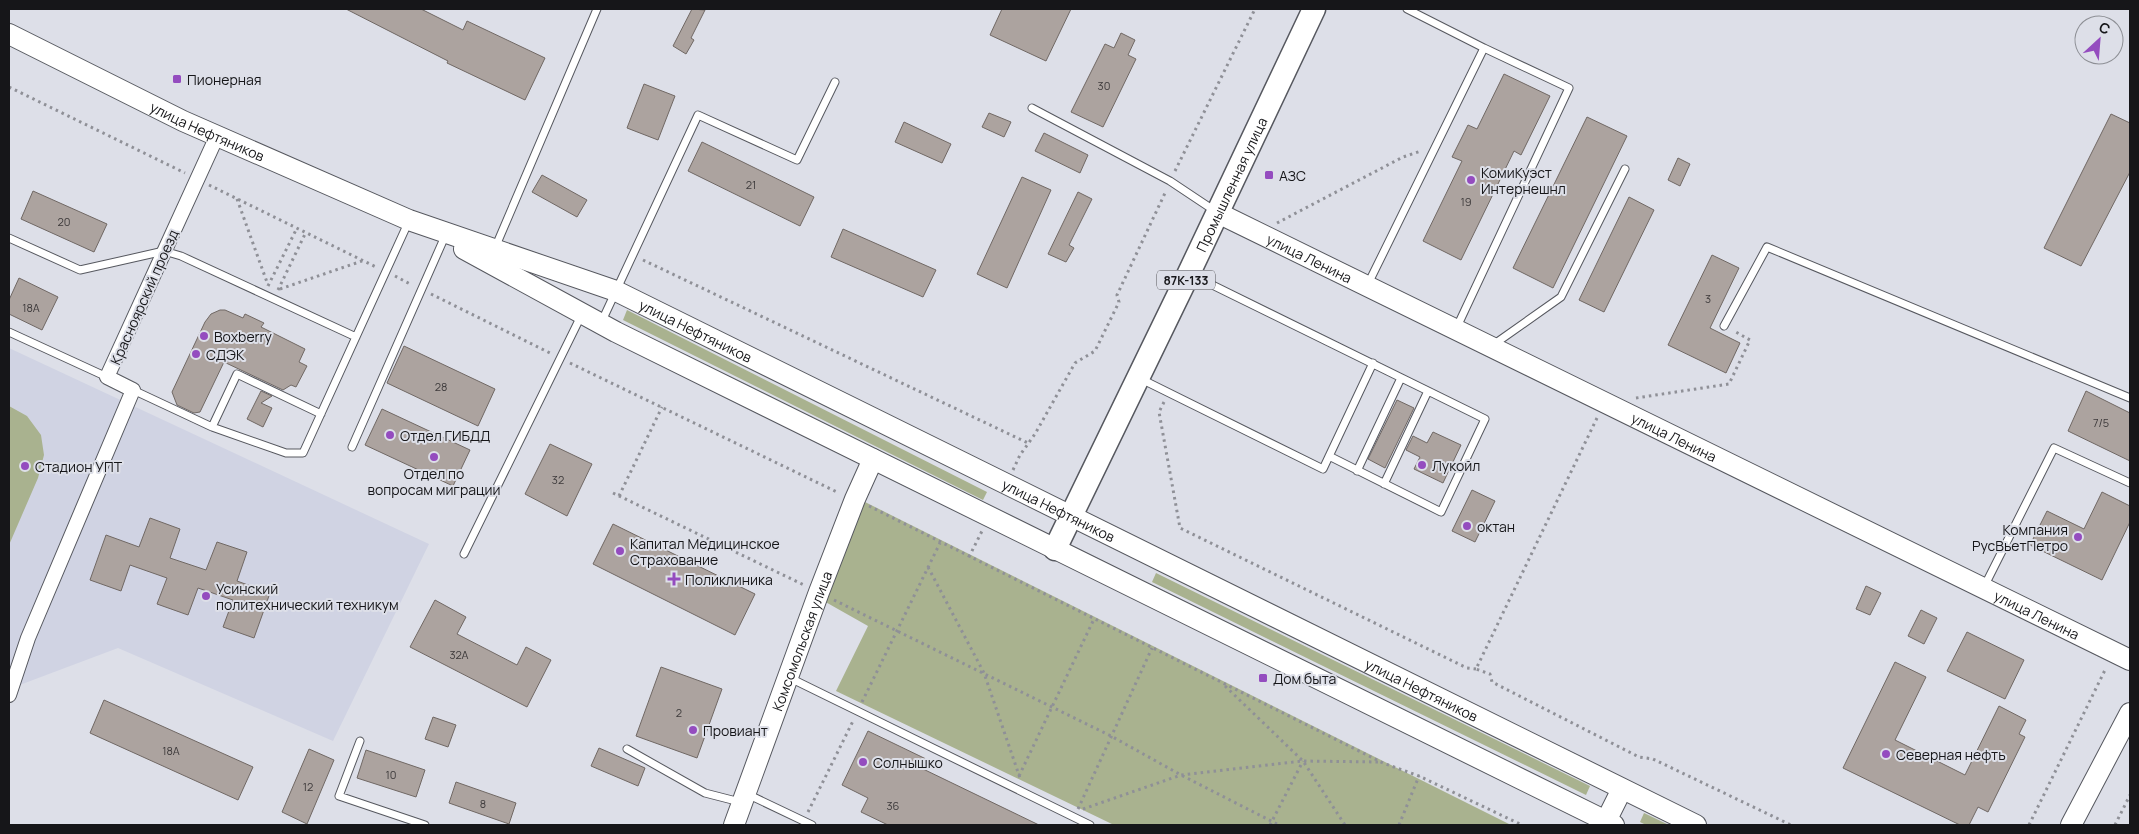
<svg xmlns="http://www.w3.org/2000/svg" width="2139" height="834" font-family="Manrope,sans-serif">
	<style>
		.built { fill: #d0d3e3 }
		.green { fill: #a9b28f }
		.building { fill: #aca39f; stroke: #706864 }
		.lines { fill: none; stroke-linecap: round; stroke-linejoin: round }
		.lane-casing { stroke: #56585f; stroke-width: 9 }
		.street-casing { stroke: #56585f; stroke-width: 16 }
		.secondary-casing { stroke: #56585f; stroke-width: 22 }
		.primary-casing { stroke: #56585f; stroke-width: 25 }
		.path { stroke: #8f9097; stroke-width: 3; stroke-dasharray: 2.5 4; stroke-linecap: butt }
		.lane { stroke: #fff; stroke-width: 7 }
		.street { stroke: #fff; stroke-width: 14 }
		.secondary { stroke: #fff; stroke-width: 20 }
		.primary { stroke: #fff; stroke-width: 22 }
		.poi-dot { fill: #944cbf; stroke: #dddfe8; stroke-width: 2 }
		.labels { text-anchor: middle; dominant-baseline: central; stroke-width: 4; stroke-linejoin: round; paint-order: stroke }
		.number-label { font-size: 11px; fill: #3c393a }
		.shield { fill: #dddfe8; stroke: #525257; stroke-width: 1 }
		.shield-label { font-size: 12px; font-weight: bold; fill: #161619 }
		.poi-label { font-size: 14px; fill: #161619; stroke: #dddfe8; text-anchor: start }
		.street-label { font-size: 14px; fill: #161619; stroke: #dddfe8 }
	</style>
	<rect width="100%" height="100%" fill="#dddfe8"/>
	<path class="built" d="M9 348 429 544 333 741 118 648 9 689Z"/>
	<path class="green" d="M627 310 987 492 983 500 623 320Z
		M9 406 27 416 41 435 44 455 38 478 9 545Z
		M865 502 1511 825H1114L836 691 868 626 822 600Z
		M1156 573 1590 786 1586 795 1152 582Z
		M1644 813 1669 825H1646L1640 822Z"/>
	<path class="building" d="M346 9H421L463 30 467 21 545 58 525 100 447 63 448 61Z
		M692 9 705 10 691 38 694 40 686 54 673 46Z
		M1002 9H1071L1046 61 990 35Z
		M1121 33 1135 40 1128 55 1136 59 1103 127 1071 112 1105 44 1114 48Z
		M1504 74 1550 96 1521 155 1514 151 1461 260 1423 241 1462 161 1452 157 1468 125 1477 129Z
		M644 84 675 96 658 140 627 128Z
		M989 113 1011 122 1004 137 982 127Z
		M2111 114 2130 123V172L2081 266 2044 248Z
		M1587 117 1627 136 1553 288 1513 268Z
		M904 122 951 144 942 163 895 142Z
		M1044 133 1088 155 1080 173 1035 151Z
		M702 142 814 197 800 226 688 171Z
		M1678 158 1690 164 1680 186 1668 180Z
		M542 175 587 200 577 217 532 192Z
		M1022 177 1051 190 1007 288 977 274Z
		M33 191 107 224 94 252 21 219Z
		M1078 192 1092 199 1069 245 1074 248 1066 262 1048 254Z
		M1629 197 1654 210 1604 312 1579 300Z
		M843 229 936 270 923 297 831 257Z
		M1712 255 1739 268 1710 328 1740 343 1726 373 1668 345Z
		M19 278 58 297 42 330 9 314V300Z
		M220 310H225L243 318 245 314 264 323 261 327 305 349 299 362 307 366 296 387 291 385 283 390 224 362 200 412 194 413 177 405 172 392 205 322 211 314Z
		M404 346 495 389 478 426 387 383Z
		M261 391 272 396 261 403 272 408 263 427 247 419Z
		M2086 391 2130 413V461L2068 431Z
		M1397 400 1414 408 1385 468 1368 459Z
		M382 409 470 450 453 486 365 445Z
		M1433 432 1461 445 1443 483 1414 469 1420 457 1406 450 1413 436 1427 443Z
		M550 444 592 464 567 516 525 494Z
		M1472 490 1495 501 1475 542 1452 531Z
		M2102 492 2130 506V522L2102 580 2030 545 2047 511 2084 529Z
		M150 518 180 529 170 558 206 570 217 542 247 552 237 581 270 593 254 638 223 627 233 600 198 588 188 615 157 604 167 578 130 565 121 591 90 580 106 535 139 547Z
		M613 524 755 594 735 635 593 564Z
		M1866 586 1881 593 1870 615 1856 609Z
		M435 600 466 617 457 634 517 665 526 647 551 660 527 707 410 647Z
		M1921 610 1937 618 1924 644 1908 636Z
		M1967 632 2024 660 2005 699 1947 671Z
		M1895 662 1926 677 1895 740 1965 775 1999 706 2026 720 2019 734 2025 737 1988 812 1978 807 1969 825H1960L1843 768Z
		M661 667 722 689 697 758 636 736Z
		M104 700 253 767 238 800 90 733Z
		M433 717 456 725 448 747 425 739Z
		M868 731 926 759 921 768 1039 825H888L861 812 868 798 842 785Z
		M599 748 645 768 638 786 591 766Z
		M309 749 334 760 307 824 282 812Z
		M366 750 425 770 416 797 357 778Z
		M456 782 516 803 509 824 449 803Z"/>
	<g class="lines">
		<g class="lane-casing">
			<path id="lane" d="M1032 108 1170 181 1215 211
				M9 238 80 270 164 251 181 256 356 337
				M495 248 597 9
				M1190 274 1485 419 1441 512 1329 456
				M1367 286 1484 48 1407 9
				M601 323 698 115 797 160 835 82
				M1724 326 1767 247 2130 398
				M1456 329 1569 88 1484 48
				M9 332 107 377
				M1493 345 1561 297 1625 169
				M1141 379 1323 469 1373 363
				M133 390 212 427 286 453H303L408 223
				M212 427 237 374 321 414
				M352 447 446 234
				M1357 471 1401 378
				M1384 484 1428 391
				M464 554 582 314
				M1984 587 2054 448 2130 483
				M790 678 1090 825
				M360 741 339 796 425 825
				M627 749 705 793 740 802
				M747 794 812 825"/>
		</g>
		<g class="street-casing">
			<path id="street" d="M9 695 28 638 133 390 107 377 217 136"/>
		</g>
		<g class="secondary-casing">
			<g id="secondary">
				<path id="s1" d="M9 34 183 121 409 220 616 291 1696 825"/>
				<path id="s2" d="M1218 213 2130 660"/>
				<path d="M464 249 616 332 1614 825"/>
				<path id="s3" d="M734 825 819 592 855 499 873 459"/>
				<path d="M1604 825 1622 789"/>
				<path d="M2071 825 2130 713"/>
			</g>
		</g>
		<g class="primary-casing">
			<g id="primary">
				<path id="s4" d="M1055 549 1189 273 1314 9"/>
			</g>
		</g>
		<path class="path" d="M9 87 185 173
			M1175 171 1255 9
			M209 185 376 267
			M237 199 268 285
			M1277 223 1403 157 1421 151
			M643 260 1028 443
			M395 276 412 285
			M268 286 297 228
			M280 289 362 261
			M278 290 306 232
			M431 294 550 353
			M570 363 839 493
			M1636 398 1729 384 1750 340 1734 331
			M1164 402 1159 412 1180 528 1467 668 1476 669
			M1597 418 1476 669 1490 674 1492 682 1639 757 1653 759 1791 825
			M1013 470 1020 455 1035 434 1075 363 1095 351 1119 302 1117 295 1166 191
			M613 493 804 585
			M619 496 662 407
			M869 506 1383 763 1419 776 1522 825
			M969 557 982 531
			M928 567 984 673 1020 778
			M834 600 1111 736 1181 775 1279 825
			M1225 686 1303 761 1345 825
			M862 702 940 543
			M1019 776 1094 619
			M1078 809 1152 648
			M1083 809 1181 775 1303 761 1380 762
			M808 812 853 721
			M1270 825 1303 761
			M1399 825 1419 776
			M2029 825 2106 668
			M2115 825 2130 795"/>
		<use href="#lane" class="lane"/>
		<use href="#street" class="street"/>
		<use href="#secondary" class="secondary"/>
		<use href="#primary" class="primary"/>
	</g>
	<g class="poi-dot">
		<rect x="172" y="74" width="10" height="10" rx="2.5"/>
		<rect x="1264" y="170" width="10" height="10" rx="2.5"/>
		<circle cx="1471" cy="180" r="5"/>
		<circle cx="204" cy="336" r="5"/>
		<circle cx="196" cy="354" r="5"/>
		<circle cx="390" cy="435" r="5"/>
		<circle cx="434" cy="457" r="5"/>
		<circle cx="1422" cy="465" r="5"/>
		<circle cx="25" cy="466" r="5"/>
		<circle cx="1467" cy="526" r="5"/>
		<circle cx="2078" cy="537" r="5"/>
		<circle cx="620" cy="551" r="5"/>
		<path d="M671.5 571.5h5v5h5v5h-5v5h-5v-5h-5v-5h5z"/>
		<circle cx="206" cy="596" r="5"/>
		<rect x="1258" y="673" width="10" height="10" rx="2.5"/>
		<circle cx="693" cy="730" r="5"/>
		<circle cx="1886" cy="754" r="5"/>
		<circle cx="863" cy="762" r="5"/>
	</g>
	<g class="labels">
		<g class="number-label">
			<text x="1104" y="85">30</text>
			<text x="751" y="184">21</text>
			<text x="1466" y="201">19</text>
			<text x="64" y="221">20</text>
			<text x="1708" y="298">3</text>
			<text x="31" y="307">18А</text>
			<text x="441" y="386">28</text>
			<text x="2101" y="422">7/5</text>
			<text x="558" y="479">32</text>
			<text x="459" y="654">32А</text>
			<text x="679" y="712">2</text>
			<text x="171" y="750">18А</text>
			<text x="391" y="774">10</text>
			<text x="308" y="786">12</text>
			<text x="483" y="803">8</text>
			<text x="893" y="805">36</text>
		</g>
		<rect class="shield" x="1157" y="270.5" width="58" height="19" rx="4"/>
		<g class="shield-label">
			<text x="1186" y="280">87К-133</text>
		</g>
		<g class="poi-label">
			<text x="187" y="79">Пионерная</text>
			<text x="1481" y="172">КомиКуэст<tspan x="1481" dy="16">Интернешнл</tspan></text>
			<text x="1279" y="175">АЗС</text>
			<text x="214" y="336">Boxberry</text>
			<text x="206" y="354">СДЭК</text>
			<text x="400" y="435">Отдел ГИБДД</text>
			<text x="1432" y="465">Лукойл</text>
			<text x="35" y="466">Стадион УПТ</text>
			<text x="434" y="473" text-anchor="middle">Отдел по<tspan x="434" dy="16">вопросам миграции</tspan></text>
			<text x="1477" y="526">октан</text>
			<text x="2068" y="529" text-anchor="end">Компания<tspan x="2068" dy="16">РусВьетПетро</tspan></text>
			<text x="630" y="543">Капитал Медицинское<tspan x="630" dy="16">Страхование</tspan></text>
			<text x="685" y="579">Поликлиника</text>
			<text x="216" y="588">Усинский<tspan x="216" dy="16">политехнический техникум</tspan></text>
			<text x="1273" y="678">Дом быта</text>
			<text x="703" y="730">Провиант</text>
			<text x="1896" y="754">Северная нефть</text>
			<text x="873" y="762">Солнышко</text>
		</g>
		<g class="street-label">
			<text stroke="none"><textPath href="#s1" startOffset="221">улица Нефтяников</textPath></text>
			<text stroke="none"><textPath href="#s4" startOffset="405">Промышленная улица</textPath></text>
			<text stroke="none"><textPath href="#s2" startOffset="102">улица Ленина</textPath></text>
			<text transform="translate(144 297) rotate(-66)">Красноярский проезд</text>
			<text stroke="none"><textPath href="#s1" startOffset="749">улица Нефтяников</textPath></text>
			<text stroke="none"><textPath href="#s2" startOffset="508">улица Ленина</textPath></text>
			<text stroke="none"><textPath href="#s1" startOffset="1154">улица Нефтяников</textPath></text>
			<text stroke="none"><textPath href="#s2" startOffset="912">улица Ленина</textPath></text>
			<text stroke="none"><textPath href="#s3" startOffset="196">Комсомольская улица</textPath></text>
			<text stroke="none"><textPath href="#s1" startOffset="1559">улица Нефтяников</textPath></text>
		</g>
	</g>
	<rect width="2139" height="834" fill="none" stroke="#161619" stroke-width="20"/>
	<g transform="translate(2099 40) rotate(26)"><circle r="24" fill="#dddfe8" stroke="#8d8f95"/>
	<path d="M0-4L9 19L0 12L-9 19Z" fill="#944cbf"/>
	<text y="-8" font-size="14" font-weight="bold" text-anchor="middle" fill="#161619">С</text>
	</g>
</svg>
